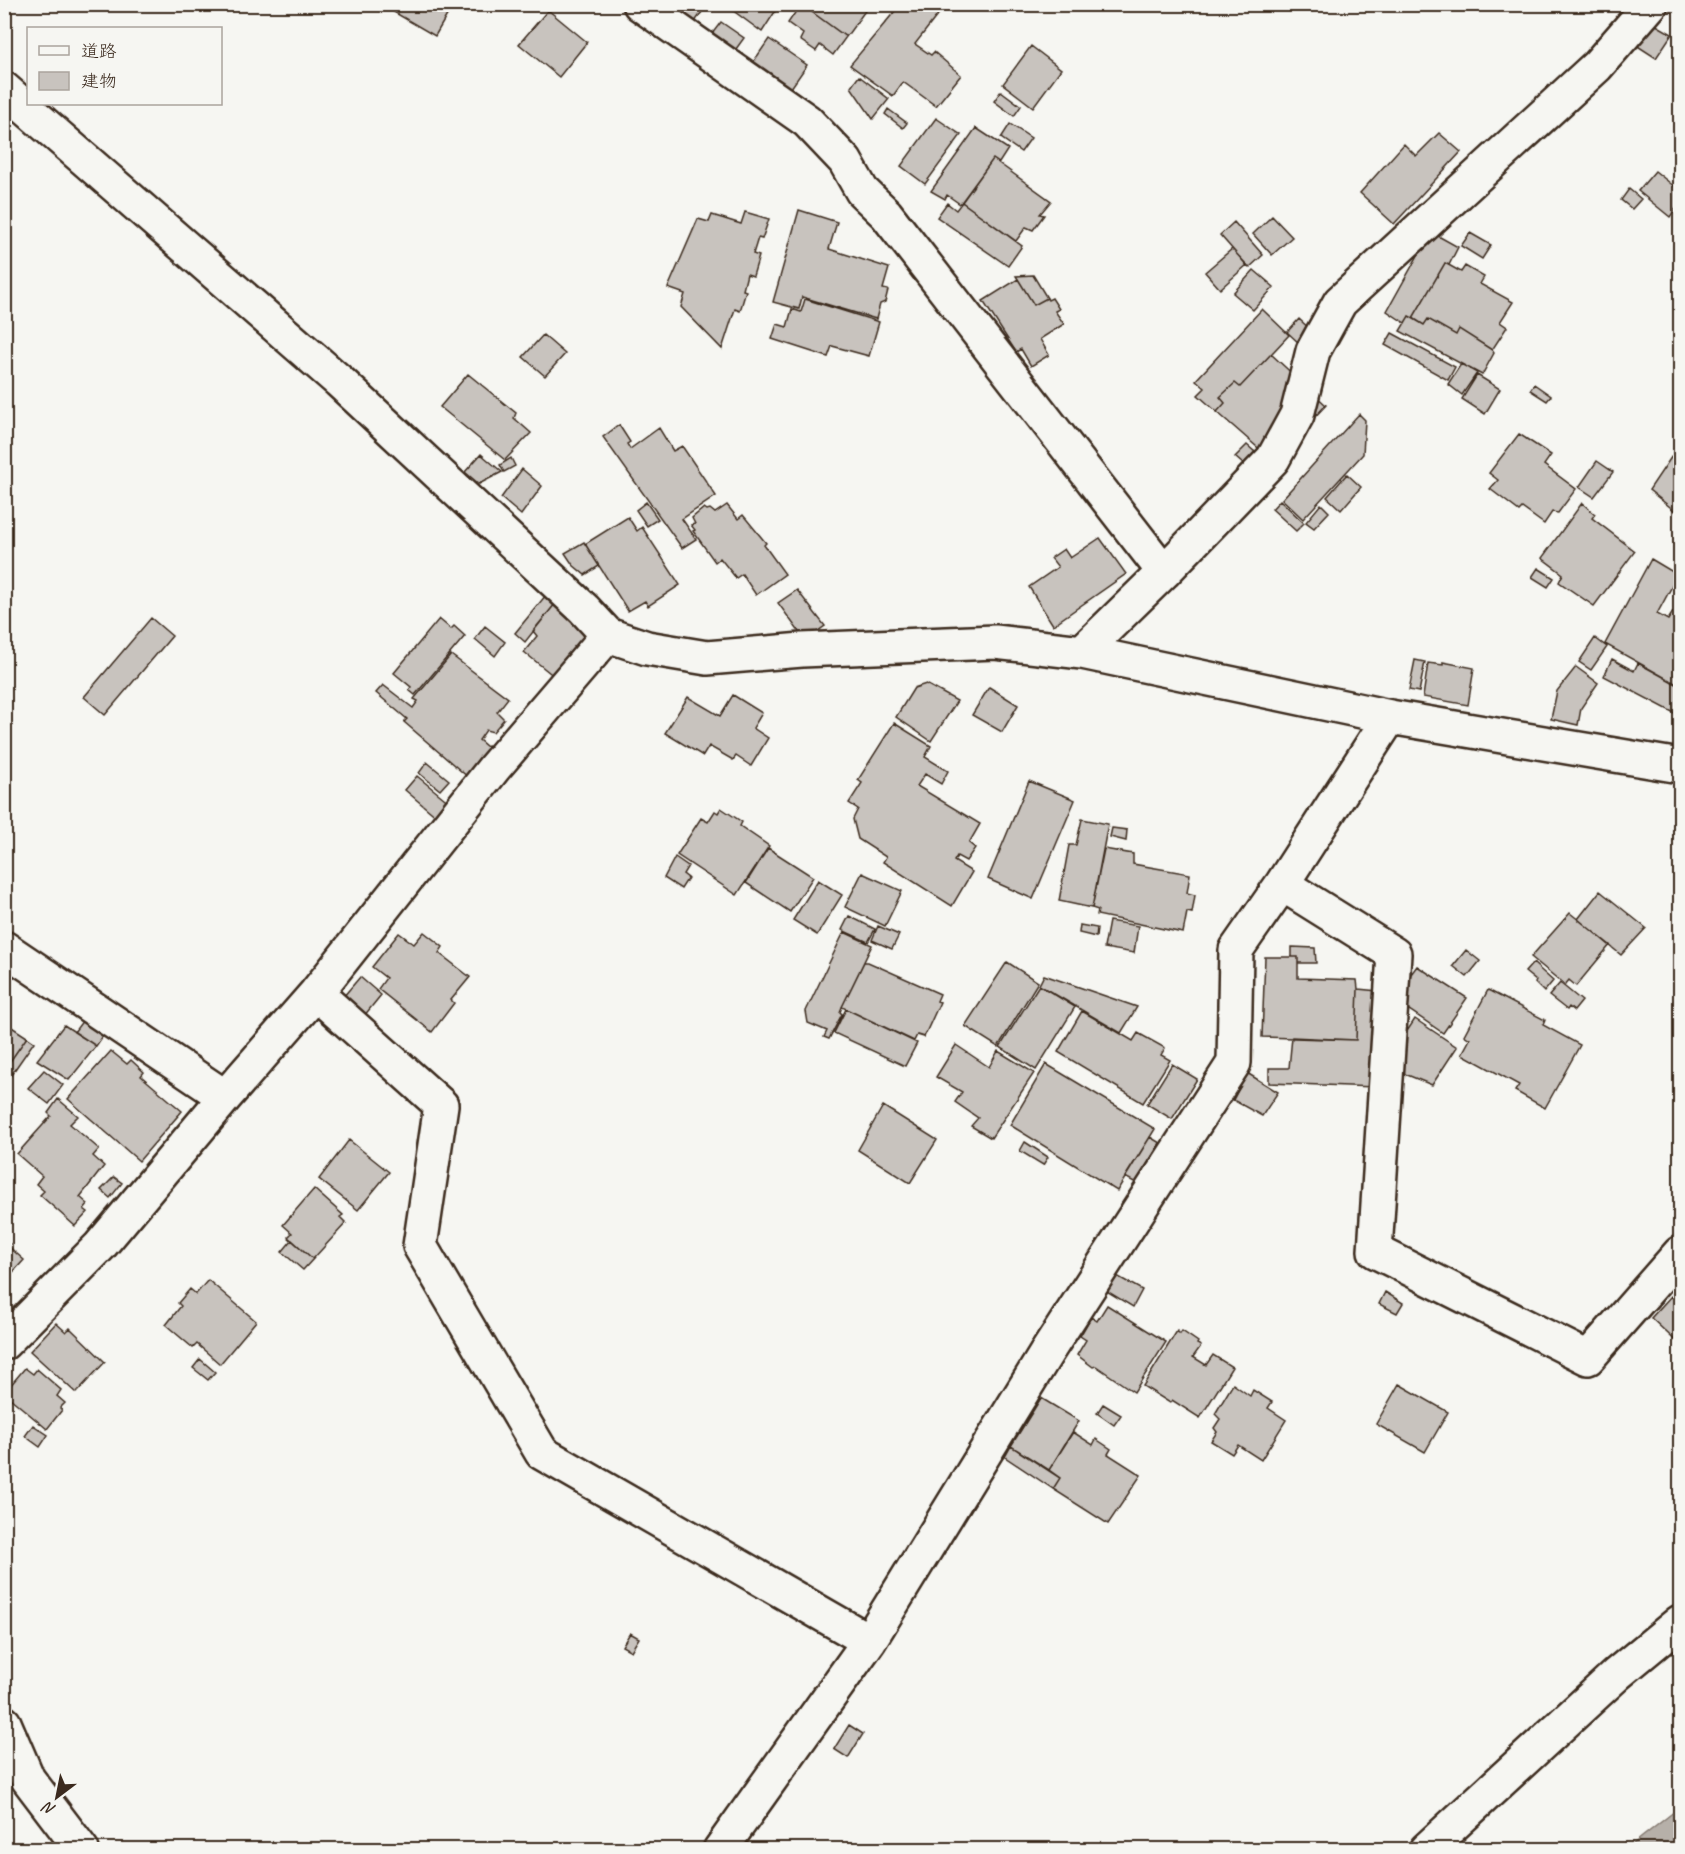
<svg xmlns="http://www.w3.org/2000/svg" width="1685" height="1854" font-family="Caveat,'Klee One',sans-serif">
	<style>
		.water { fill: #b6b0a9; stroke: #857a71; stroke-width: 1.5 }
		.building { fill: #c8c3be; stroke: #3b2a1e; stroke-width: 1.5 }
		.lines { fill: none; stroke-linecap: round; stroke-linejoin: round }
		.minor-casing { stroke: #3b2a1e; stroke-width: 38 }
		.minor { stroke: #f6f6f2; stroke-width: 33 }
	</style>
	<rect width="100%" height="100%" fill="#f6f6f2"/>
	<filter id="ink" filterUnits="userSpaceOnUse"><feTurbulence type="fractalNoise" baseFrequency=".0167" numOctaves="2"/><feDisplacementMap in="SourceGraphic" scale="12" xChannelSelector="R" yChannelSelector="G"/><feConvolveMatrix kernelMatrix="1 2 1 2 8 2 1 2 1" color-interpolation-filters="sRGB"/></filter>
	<g filter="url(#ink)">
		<path class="water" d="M1680 1807V1849H1627Z"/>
		<path class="building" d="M380 4H452L453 5 435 36Z
			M688 4 707 5 692 26 679 17Z
			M724 4H780L762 32Z
			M801 4H870L846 37Z
			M801 4 846 37 833 55 820 45 816 51 800 40 803 34 788 23Z
			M892 4H930L940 12 915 44 931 55 934 52 961 75 936 106 903 82 893 96 850 65 895 11 890 7Z
			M548 10 587 42 559 77 519 44Z
			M721 22 744 38 728 60 705 43Z
			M1651 22 1672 34 1656 58 1636 45Z
			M769 39 807 65 780 104 743 77Z
			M1031 46 1061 69 1033 107 1003 84Z
			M859 76 889 99 873 119 851 87Z
			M1001 91 1021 106 1014 116 994 101Z
			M888 109 907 123 903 128 885 114Z
			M936 118 961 135 925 184 901 166Z
			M1010 124 1031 138 1021 152 1001 138Z
			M976 128 1008 149 999 163 993 159 960 204 947 195 945 199 931 191Z
			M1439 133 1461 152 1394 224 1360 193 1404 144 1416 156Z
			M993 159 1051 201 1040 214 1044 215 1033 230 1026 227 1016 241 962 202Z
			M1655 171 1680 191V203L1670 217 1638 191Z
			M1629 189 1641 199 1632 209 1621 200Z
			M962 202 1022 246 1008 266 937 217 947 203 956 210Z
			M799 210 837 222 829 249 889 268 883 289 888 290 885 302 880 304 876 319 802 297 799 309 773 302Z
			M745 212 769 219 762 239 758 238 753 254 759 256 753 276 747 274 743 290 746 291 740 311 735 309 722 349 681 307 685 294 668 288 698 219 709 222 712 215 741 224Z
			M1272 216 1292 237 1272 255 1253 234Z
			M1234 222 1263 255 1249 268 1220 235Z
			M1431 232 1458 247 1449 265 1445 263 1413 318 1409 316 1405 323 1387 311Z
			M1470 233 1491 245 1482 259 1461 246Z
			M1232 249 1247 265 1220 289 1205 272Z
			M1445 263 1461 272 1465 266 1484 277 1480 284 1513 302 1500 322 1507 327 1492 350 1459 329 1456 335 1428 319 1424 325 1413 318Z
			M1254 270 1274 287 1253 310 1233 293Z
			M1033 275 1047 298 1034 305 1016 276Z
			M1018 279 1034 305 1047 298 1048 300 1052 298 1059 309 1055 311 1064 324 1040 339 1049 355 1031 366 1021 349 1016 352 983 301Z
			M805 299 879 322 869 356 832 346 828 357 772 339 777 324 787 327 792 309 801 312Z
			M1262 309 1289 335 1240 387 1235 383 1220 397 1225 403 1217 412 1198 395 1205 388 1196 380Z
			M1409 316 1424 325 1428 319 1456 335 1459 329 1492 350 1494 353 1482 375 1400 331Z
			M1299 319 1312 331 1300 344 1287 332Z
			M1392 333 1455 367 1448 380 1385 345Z
			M543 335 565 354 545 376 523 357Z
			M1271 354 1326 405 1273 461 1217 412 1225 403 1220 397 1235 383 1240 387Z
			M1461 364 1477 373 1462 395 1448 384Z
			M468 374 516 413 514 418 531 433 505 460 440 407Z
			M1477 375 1500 389 1485 414 1462 399Z
			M1534 384 1551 396 1547 401 1530 390Z
			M1359 414 1365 420 1363 454 1303 519 1282 499Z
			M619 425 630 442 627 444 630 449 659 428 673 451 682 446 716 496 682 519 696 539 682 548 603 437Z
			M1519 434 1551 455 1544 465 1576 489 1558 513 1552 512 1544 524 1522 508 1519 511 1490 489 1498 480 1489 473Z
			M1680 444V515L1649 490Z
			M1247 445 1271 466 1260 479 1235 457Z
			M481 454 502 472 479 484 465 472Z
			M511 458 515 466 504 472 500 465Z
			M1597 461 1613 472 1594 497 1579 487Z
			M522 469 542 486 521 515 501 498Z
			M1347 474 1361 487 1341 510 1327 497Z
			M1280 500 1304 523 1296 531 1272 509Z
			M646 502 658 519 647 526 636 510Z
			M1582 503 1595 514 1592 518 1635 551 1594 606 1559 582 1563 574 1542 558Z
			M1321 504 1329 512 1314 528 1306 522Z
			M727 505 738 519 743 515 766 543 764 545 785 574 756 595 742 574 736 578 720 558 715 562 693 531 695 530 691 525 695 524 692 518 704 508 707 510 710 509 715 513Z
			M628 517 637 531 642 527 680 585 648 606 645 601 628 611 585 544Z
			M1100 538 1126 574 1053 625 1029 587 1058 567 1051 558 1064 549 1070 558Z
			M584 542 599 566 585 575 573 565 565 553Z
			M1651 559 1678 575 1657 614 1668 620 1673 612 1680 616V686L1605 644Z
			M1538 568 1554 578 1548 587 1532 577Z
			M1678 575 1680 576V590L1672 586Z
			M797 590 825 626 805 640 778 603Z
			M546 595 555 604 525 642 515 633Z
			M555 604 593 634 555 677 524 652 537 636 533 631Z
			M151 618 172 636 105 715 84 697Z
			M439 619 451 629 454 626 465 636 415 695 409 690 411 687 394 673Z
			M485 626 505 642 495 656 475 639Z
			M1595 638 1607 647 1591 670 1579 662Z
			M451 655 508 698 497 712 504 719 493 732 486 730 479 740 493 752 469 778 404 722 407 719 376 693 383 685 413 708 418 701 414 699Z
			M1612 659 1634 671 1638 663 1680 686V716L1604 676Z
			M1415 660 1425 662 1419 692 1409 690Z
			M1443 662 1474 668 1468 705 1423 697 1428 663 1443 665Z
			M1576 667 1598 683 1581 708 1578 725 1551 719 1557 691Z
			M926 684 957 701 931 741 896 717 914 688Z
			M989 687 1018 705 1002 732 972 715Z
			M733 695 762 713 753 728 768 738 751 766 736 756 733 760 709 746 703 756 665 733 688 697 720 716Z
			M894 723 931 746 925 757 948 771 941 784 925 774 917 786 980 824 969 843 975 848 966 861 957 856 954 861 972 872 952 906 883 862 886 857 858 839 853 819 858 809 849 803 862 783 858 780Z
			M427 762 449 780 440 790 419 773Z
			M417 776 450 803 438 818 405 790Z
			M1029 781 1075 800 1033 899 988 879Z
			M721 808 742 822 740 826 769 846 737 895 677 855 701 818 708 822 715 811 718 813Z
			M1082 819 1108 824 1092 908 1059 901 1069 845H1076Z
			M1112 828 1127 830 1126 841 1110 837Z
			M768 848 813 877 790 912 746 883Z
			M1104 849 1133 854V864L1190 874 1187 893 1195 895 1192 913 1187 912 1183 933 1097 915 1098 910 1092 908Z
			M675 857 688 866 683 874 688 878 681 889 664 878Z
			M862 873 902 891 885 926 845 907Z
			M818 880 842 895 817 935 793 920Z
			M1600 891 1646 928 1621 955 1578 919Z
			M1570 913 1610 945 1576 986 1569 980 1565 985 1531 957Z
			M849 916 875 929 868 942 842 930Z
			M1109 921 1138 926 1134 953 1104 948Z
			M1080 925 1097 928 1096 937 1079 933Z
			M878 926 899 935 892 949 872 940Z
			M424 932 443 947 439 953 470 977 451 1000 454 1003 432 1032 378 989 386 978 372 967 399 933 414 944Z
			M844 932 872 945 842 1007 840 1012 842 1014 829 1039 824 1037 827 1031 808 1023 806 1011Z
			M1292 947 1315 948 1316 963H1298V957H1292Z
			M1466 950 1480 961 1467 977 1453 966Z
			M1265 957H1298V978L1357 980 1358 989 1356 1040 1262 1037Z
			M864 962H868L940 994 937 1001 940 1002 924 1037 917 1035 914 1041 842 1007Z
			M1007 962 1038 982 998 1047 965 1026Z
			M1533 963 1553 981 1544 992 1535 983 1536 981 1525 972Z
			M1417 966 1467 998 1443 1033 1399 1003 1409 991 1402 986Z
			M1044 975 1137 1007 1121 1033 1039 985Z
			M360 977 381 995 364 1016 343 997Z
			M1560 983 1582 1001 1574 1011 1569 1007 1567 1010 1549 996Z
			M1039 985 1075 1007 1036 1070 1000 1047Z
			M1358 989 1378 991 1375 1087 1269 1083V1068H1289L1292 1037 1356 1040Z
			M1488 990 1545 1020 1543 1025 1580 1045 1545 1108 1515 1091 1519 1085 1462 1054 1470 1039 1464 1035Z
			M846 1009 917 1043 905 1066 834 1033Z
			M1082 1011 1133 1041 1138 1033 1165 1048 1161 1055 1170 1060 1143 1103 1058 1052Z
			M1415 1019 1457 1047 1432 1085 1395 1070 1396 1048Z
			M83 1020 103 1036 96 1046 74 1032Z
			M4 1022 27 1037 4 1070Z
			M64 1025 96 1046 69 1080 37 1060Z
			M27 1037 34 1042 4 1085V1070Z
			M956 1045 989 1067 998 1051 1034 1073 991 1138 971 1126 978 1118 955 1102 962 1092 936 1077Z
			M111 1051 127 1064 131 1060 144 1072 141 1076 182 1111 139 1161 68 1099Z
			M1046 1064 1155 1129 1117 1191 1010 1125Z
			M1172 1064 1197 1079 1172 1119 1147 1104Z
			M44 1070 63 1085 49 1104 28 1088Z
			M1247 1073 1278 1092 1262 1116 1233 1100Z
			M58 1099 78 1116 70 1124 99 1149 93 1156 104 1166 80 1197 88 1204 84 1209 88 1212 75 1226 40 1195 44 1191 36 1184 42 1176 17 1154 51 1116 48 1113Z
			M883 1106 937 1140 910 1183 858 1150Z
			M1150 1137 1160 1143 1136 1183 1125 1177Z
			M349 1140 389 1172 358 1210 319 1179Z
			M1025 1142 1048 1157 1043 1165 1020 1151Z
			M114 1177 122 1183 110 1198 101 1190Z
			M314 1189 343 1215 340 1217 346 1223 313 1259 288 1237 292 1233 283 1225Z
			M4 1239 10 1244 8 1246 24 1260 4 1282Z
			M292 1240 313 1259 303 1270 282 1252Z
			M1115 1275 1142 1290 1133 1307 1105 1290Z
			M208 1280 256 1321 220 1364 197 1344 193 1348 166 1325 181 1306 178 1303 190 1289 196 1294Z
			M1385 1292 1403 1303 1397 1313 1379 1304Z
			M1671 1296 1680 1304V1345L1651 1318Z
			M1107 1305 1166 1342 1134 1392 1096 1366 1093 1367 1077 1355 1086 1340 1080 1336 1091 1317 1097 1321Z
			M56 1323 66 1332 70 1328 105 1362 76 1393 30 1351Z
			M1177 1331 1180 1334 1182 1331 1198 1342 1197 1344 1201 1346 1193 1357 1206 1365 1213 1355 1232 1367 1200 1418 1172 1400 1170 1403 1143 1386Z
			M200 1359 215 1372 208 1380 193 1368Z
			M25 1368 33 1374 37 1369 61 1390 57 1396 65 1403 60 1408 62 1410 47 1429 4 1393Z
			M1233 1384 1250 1396 1253 1390 1272 1402 1268 1408 1286 1420 1261 1460 1238 1445 1232 1454 1211 1441 1217 1432 1214 1428 1220 1419 1215 1414Z
			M1399 1384 1448 1412 1425 1452 1376 1424Z
			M1041 1398 1079 1421 1049 1470 1011 1446Z
			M1103 1404 1121 1415 1114 1425 1097 1413Z
			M33 1425 48 1435 40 1447 25 1436Z
			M1073 1432 1093 1445 1096 1439 1111 1449 1108 1454 1141 1475 1108 1524 1053 1489 1060 1478 1049 1470Z
			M1011 1446 1060 1478 1053 1489 1005 1457Z
			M630 1633 639 1638 631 1651 622 1646Z
			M849 1725 863 1734 848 1758 834 1749Z"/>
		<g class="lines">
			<g class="minor-casing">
				<path id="minor" d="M640 4 807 121 845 161 862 191 886 214 1164 572
					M4 89 339 381 584 609 608 635 647 648 707 658 802 650 995 642 1082 652 1390 717 1680 766
					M1082 652 1164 572 1273 459 1297 415 1313 351 1340 302 1597 66 1651 4
					M1282 884 1394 954 1375 1251 1588 1358 1680 1253
					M4 948 225 1097
					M316 993 441 1105 420 1246 542 1453 869 1641
					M4 1343 100 1246 225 1097 316 993 494 768 608 635
					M4 1723 28 1779 82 1850
					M720 1850 869 1641 1047 1352 1234 1063 1236 950 1282 884 1390 717
					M1426 1850 1617 1674 1680 1622"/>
			</g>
			<use href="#minor" class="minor"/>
		</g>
	</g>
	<rect width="1685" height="1854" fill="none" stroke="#f6f6f2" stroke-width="24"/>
	<rect x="12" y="12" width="1661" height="1830" fill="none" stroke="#3b2a1e" stroke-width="2" filter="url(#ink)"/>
	<rect x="27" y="27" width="195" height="78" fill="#f6f6f2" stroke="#aba49d" stroke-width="1.5"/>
	<rect x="39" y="46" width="30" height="9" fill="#f6f6f2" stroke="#aba49d" stroke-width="1.5"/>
	<text x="81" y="57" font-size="18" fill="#3b2a1e">道路</text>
	<rect x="39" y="72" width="30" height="18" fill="#c8c3be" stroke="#aba49d" stroke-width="1.5"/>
	<text x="81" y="87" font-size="18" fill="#3b2a1e">建物</text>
	<g transform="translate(57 1797) rotate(212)" stroke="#f6f6f2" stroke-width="4.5" paint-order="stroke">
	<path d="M0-4.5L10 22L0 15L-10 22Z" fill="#3b2a1e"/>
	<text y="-9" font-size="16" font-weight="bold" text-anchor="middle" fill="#3b2a1e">N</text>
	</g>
</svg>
